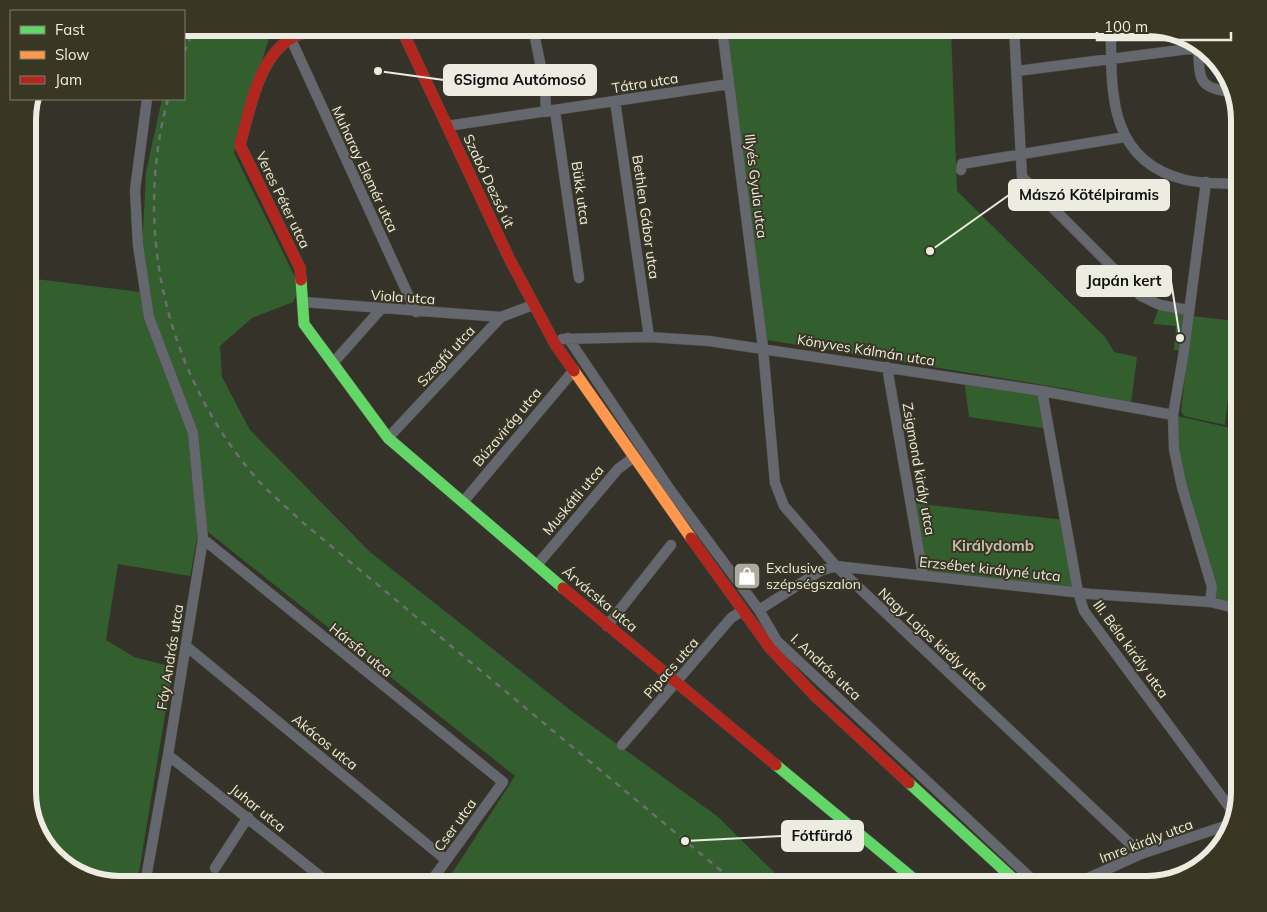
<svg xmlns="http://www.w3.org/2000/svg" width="1267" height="912" font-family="Mulish,sans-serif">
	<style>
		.green { fill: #335f2f }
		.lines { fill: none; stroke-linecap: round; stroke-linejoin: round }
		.street-casing { stroke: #514f47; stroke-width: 11 }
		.fast-casing { stroke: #514f47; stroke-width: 12 }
		.slow-casing { stroke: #514f47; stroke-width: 12 }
		.jam-casing { stroke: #514f47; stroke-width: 12 }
		.street { stroke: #64686e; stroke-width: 10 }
		.fast { stroke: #63d668; stroke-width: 11 }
		.slow { stroke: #ff974d; stroke-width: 11 }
		.jam { stroke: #b3261e; stroke-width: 11 }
		.rail { stroke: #6c6e70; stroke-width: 2.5; stroke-dasharray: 6 6; stroke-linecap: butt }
		.labels { text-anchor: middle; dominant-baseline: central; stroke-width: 4; stroke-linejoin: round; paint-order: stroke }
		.street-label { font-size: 14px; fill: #edece0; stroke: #393624 }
		.poi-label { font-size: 14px; fill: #edece0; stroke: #393624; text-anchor: start }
		.neighbourhood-label { font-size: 15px; font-weight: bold; fill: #c2bfa9; stroke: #393624 }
		.rim { fill: none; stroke: #edece0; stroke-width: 6 }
		.leader { fill: none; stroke: #edece0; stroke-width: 2 }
		.callout-dot { fill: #edece0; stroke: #393624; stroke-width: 2 }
		.callout { fill: #edece0; stroke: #edece0; stroke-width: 2 }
		.callout-label { font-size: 15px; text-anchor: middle; font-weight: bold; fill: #111 }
	</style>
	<rect width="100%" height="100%" fill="#343229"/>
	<path class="green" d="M185 28H272L234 153 300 287 293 302 252 318 220 346 222 377 250 430 370 552 574 713 717 816 786 884H445L515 776 208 532 197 539 190 576 118 564 106 640 134 657 173 667 137 884H120L64 866 40 838 28 798V278L140 292 146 172 162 99H184Z
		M726 28H951L957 191 1105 337 1114 352 1137 357 1131 403 1068 389 767 340Z
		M1160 305 1188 310 1184 351 1174 350 1176 326 1153 324Z
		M1192 316 1236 321 1225 425 1184 416 1181 411Z
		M964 379 1042 391 1049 429 969 417Z
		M1173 415 1239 430V609L1210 602 1192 523Z
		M911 503 1065 520 1078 592 923 575Z
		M1197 867 1188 875 1142 884Z"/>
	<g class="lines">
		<g class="street-casing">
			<path id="street" d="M533 28 545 87 546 112
				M722 28 763 348 775 483 784 506 836 566 1141 854
				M1014 28 1022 177 1141 296 1160 305 1188 310
				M1111 28C1111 92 1108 162 1186 180 1203 184 1222 183 1239 184
				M290 37 416 312
				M1198 48C1200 80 1197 88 1233 92
				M1017 71 1204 47
				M615 101 649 337
				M555 111 579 278
				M447 126 729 84
				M961 170 962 164 1125 137
				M1206 182 1184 351 1173 415 1174 449 1182 487 1212 587 1210 602
				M303 302 501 317
				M568 338 671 491 759 610 777 641 1037 884
				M562 339 649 337 709 341 1042 391 1173 415
				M333 363 381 309
				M887 367 923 575
				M1042 391 1078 592 1084 611 1233 812
				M388 438 501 317 533 305
				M463 502 574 370
				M203 539 503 782 429 884
				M537 565 618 469 634 457
				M759 610 820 571 836 566 1091 594 1210 602 1239 609
				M607 626 671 545
				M186 646 446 860
				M622 745 731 618 742 611
				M168 755 330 884
				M215 868 248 817
				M145 884 168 755 203 539 193 433 149 317 138 245 135 190 147 99
				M1075 884 1141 854 1228 825"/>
		</g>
		<g class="fast-casing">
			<path id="fast" d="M301 280 304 324 388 438 563 588
				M776 765 920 884
				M909 783 1019 884"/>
		</g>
		<g class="slow-casing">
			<path id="slow" d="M574 371 691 538"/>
		</g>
		<g class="jam-casing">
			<path id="jam" d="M401 28 510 260 555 344 574 371
				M301 280 300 268 240 145C250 109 259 51 298 35 314 28 335 29 352 28
				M691 538 770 648 814 695 909 783
				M563 588 776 765"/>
		</g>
		<use href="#street" class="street"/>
		<use href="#fast" class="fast"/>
		<use href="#slow" class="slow"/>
		<use href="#jam" class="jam"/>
		<path class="rail" d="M184 52 195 28
			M168 99C132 231 167 376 257 479 270 494 287 507 301 521L737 884"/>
	</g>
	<defs>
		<g id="shop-square" transform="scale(1.4375)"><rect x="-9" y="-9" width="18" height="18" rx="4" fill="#acaba0" stroke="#393624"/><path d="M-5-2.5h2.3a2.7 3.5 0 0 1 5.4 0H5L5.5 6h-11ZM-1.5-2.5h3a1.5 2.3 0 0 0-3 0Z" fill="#fff"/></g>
	</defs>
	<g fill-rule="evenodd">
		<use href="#shop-square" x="747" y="576"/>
	</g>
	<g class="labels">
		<g class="street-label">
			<text transform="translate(645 83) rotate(-9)">Tátra utca</text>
			<text transform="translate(365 169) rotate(65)">Muharay Elemér utca</text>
			<text transform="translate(489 181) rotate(65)">Szabó Dezső út</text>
			<text transform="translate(756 186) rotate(83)">Illyés Gyula utca</text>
			<text transform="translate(581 193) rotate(82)">Bükk utca</text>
			<text transform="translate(283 200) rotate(64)">Veres Péter utca</text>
			<text transform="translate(646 217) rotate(82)">Bethlen Gábor utca</text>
			<text transform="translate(403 297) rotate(4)">Viola utca</text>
			<text transform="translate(866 350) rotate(9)">Könyves Kálmán utca</text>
			<text transform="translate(446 356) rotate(-47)">Szegfű utca</text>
			<text transform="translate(507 427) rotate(-50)">Búzavirág utca</text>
			<text transform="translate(919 469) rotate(80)">Zsigmond király utca</text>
			<text transform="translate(573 500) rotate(-50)">Muskátli utca</text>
			<text transform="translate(990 569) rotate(6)">Erzsébet királyné utca</text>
			<text transform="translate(600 599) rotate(40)">Árvácska utca</text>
			<text transform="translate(933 639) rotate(43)">Nagy Lajos király utca</text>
			<text transform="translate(1131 649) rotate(54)">III. Béla király utca</text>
			<text transform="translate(361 650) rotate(39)">Hársfa utca</text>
			<text transform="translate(170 657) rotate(-81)">Fáy András utca</text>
			<text transform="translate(826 667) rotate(43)">I. András utca</text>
			<text transform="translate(671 668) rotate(-49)">Pipacs utca</text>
			<text transform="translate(325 742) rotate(39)">Akácos utca</text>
			<text transform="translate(258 808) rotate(39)">Juhar utca</text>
			<text transform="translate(455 825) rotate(-54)">Cser utca</text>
			<text transform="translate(1146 841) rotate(-21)">Imre király utca</text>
		</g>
		<g class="poi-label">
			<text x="766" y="568">Exclusive<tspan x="766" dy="16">szépségszalon</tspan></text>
		</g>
		<g class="neighbourhood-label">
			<text x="993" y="545">Királydomb</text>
		</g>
	</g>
	<path d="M0 0H1267V912H0ZM120 36H1147A84 84 0 0 1 1231 120V792A84 84 0 0 1 1147 876H120A84 84 0 0 1 36 792V120A84 84 0 0 1 120 36Z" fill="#393624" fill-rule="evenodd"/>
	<path class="rim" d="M120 36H1147A84 84 0 0 1 1231 120V792A84 84 0 0 1 1147 876H120A84 84 0 0 1 36 792V120A84 84 0 0 1 120 36Z"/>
	<path class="leader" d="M378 71L444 80M930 251L1009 195M1180 338L1171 281M685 841L782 836"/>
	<g class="callout-dot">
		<circle cx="378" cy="71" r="5"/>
		<circle cx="930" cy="251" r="5"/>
		<circle cx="1180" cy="338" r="5"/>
		<circle cx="685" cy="841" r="5"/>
	</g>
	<g class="callout">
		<rect x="444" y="65" width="152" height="30" rx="5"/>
		<rect x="1009" y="180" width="160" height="30" rx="5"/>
		<rect x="1077" y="266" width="94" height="30" rx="5"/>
		<rect x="782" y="821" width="81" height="30" rx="5"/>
	</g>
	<g class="callout-label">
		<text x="520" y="85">6Sigma Autómosó</text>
		<text x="1089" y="200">Mászó Kötélpiramis</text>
		<text x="1124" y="286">Japán kert</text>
		<text x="822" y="841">Fótfürdő</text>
	</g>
	<rect x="10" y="10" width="175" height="90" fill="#393624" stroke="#817f6f"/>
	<rect x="20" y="26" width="25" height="8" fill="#63d668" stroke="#817f6f"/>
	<text x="55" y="35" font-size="15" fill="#edece0">Fast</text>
	<rect x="20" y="51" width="25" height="8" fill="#ff974d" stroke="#817f6f"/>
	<text x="55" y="60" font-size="15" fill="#edece0">Slow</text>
	<rect x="20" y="76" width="25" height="8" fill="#b3261e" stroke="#817f6f"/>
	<text x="55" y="85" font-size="15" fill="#edece0">Jam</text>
	<path d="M1097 32v8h134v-8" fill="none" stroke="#edece0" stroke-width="2.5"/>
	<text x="1104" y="32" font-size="15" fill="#edece0" stroke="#393624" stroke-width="4" paint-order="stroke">100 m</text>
</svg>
